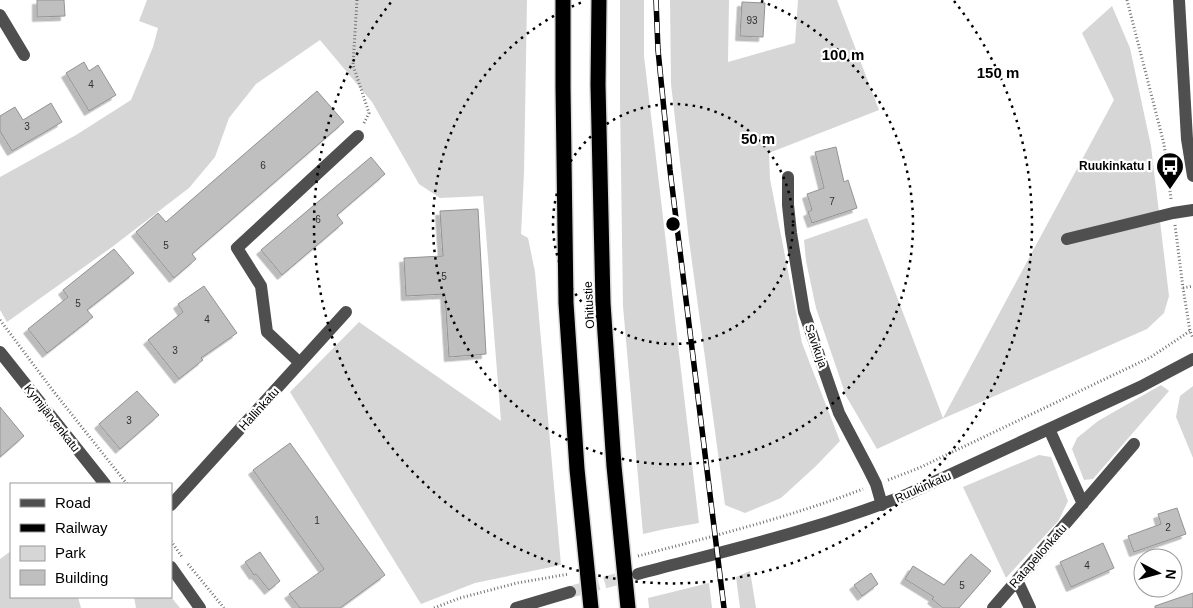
<svg xmlns="http://www.w3.org/2000/svg" width="1193" height="608" font-family="Helvetica,sans-serif">
	<style>
		.green { fill: #d6d6d6 }
		.building { fill: #bfbfbf; stroke: #939393; filter: url(#shadow) }
		.lines { fill: none; stroke-linecap: round; stroke-linejoin: round }
		.minor-tunnel { stroke: #d9d9d9; stroke-width: 12; stroke-dasharray: 12 6; stroke-linecap: butt }
		.highway-casing { stroke: #dbdbdb; stroke-width: 18 }
		.path { stroke: #717171; stroke-width: 3; stroke-dasharray: 1 2.5; stroke-linecap: butt }
		.minor { stroke: #4f4f4f; stroke-width: 12 }
		.highway { stroke: #000; stroke-width: 15 }
		.rail-casing { stroke: #000; stroke-width: 5.5 }
		.rail { stroke: #fff; stroke-width: 4; stroke-dasharray: 11; stroke-linecap: butt }
		.ring { fill: none; stroke: #000; stroke-width: 2.5; stroke-dasharray: 2.5 5 }
		.labels { text-anchor: middle; dominant-baseline: central; stroke-width: 4.5; stroke-linejoin: round; paint-order: stroke }
		.number-label { font-size: 10px; fill: #303030 }
		.poi-label { font-size: 12px; font-weight: bold; fill: #000; stroke: #fff; text-anchor: end }
		.street-label { font-size: 12px; fill: #000; stroke: #fff }
		.centre { fill: #000; stroke: #fff; stroke-width: 2.5 }
		.ring-label { font-size: 15px; text-anchor: middle; font-weight: bold; fill: #000; stroke: #fff; stroke-width: 4.5; stroke-linejoin: round; paint-order: stroke }
	</style>
	<defs>
		<filter id="shadow"><feDropShadow dx="-4.5" dy="4.5" stdDeviation="0" flood-color="#0004"/></filter>
	</defs>
	<rect width="100%" height="100%" fill="#fff"/>
	<path class="green" d="M147 0H527L524 173 521 234 528 238 535 272 561 565 475 583 421 604 290 392 359 322 501 421 483 196 440 198 419 184 372 102 320 40 256 84 229 118 215 157 189 188 112 247 7 322 0 310V177L76 135 131 100 153 47 158 28 139 21Z
		M620 0H644V56L699 523 665 529 643 534 623 306 620 103Z
		M670 0H729L728 62 795 43 798 0H837L879 110 769 153 770 179 802 343 840 441 816 466 781 498 745 513 725 505 689 240 671 84Z
		M1112 6 1130 48 1151 146 1169 296 1164 313 1147 329 942 419 877 449 846 396 816 308 806 261 804 240 867 218 943 418 1114 100 1082 33Z
		M1161 385 1169 391 1093 479 1084 480 1072 449 1077 438 1098 421Z
		M1193 386V458L1176 417 1180 396Z
		M1039 455 1051 457 1068 501 1059 520 1006 578 963 487Z
		M11 551V597H78L81 608H0V559Z
		M750 571 756 608H740L736 577Z
		M709 583 712 608H649L648 598Z
		M134 597H171L180 608H136Z"/>
	<path class="building" d="M37 0H64L65 16 37 17Z
		M742 2 765 3 763 37 740 36Z
		M84 62 89 71 98 65 116 95 89 111 66 73Z
		M317 91 344 122 192 254 196 259 174 278 136 232 158 213 166 222Z
		M51 103 62 122 12 151 0 131V116L15 107 23 120Z
		M836 147 844 182 848 180 857 208 812 223 808 212 812 210 807 194 824 188 815 152Z
		M371 157 385 174 337 215 343 223 282 275 261 250Z
		M478 209 486 354 449 357 445 294 406 296 404 258 443 256 440 211Z
		M114 249 134 273 87 310 93 317 47 353 28 329 68 297 63 290Z
		M204 286 237 333 201 358 203 360 179 379 148 340 183 312 178 304Z
		M137 391 159 415 120 449 99 424Z
		M0 407 24 436 0 457Z
		M290 443 385 575 340 608H300L289 594 324 569 253 470Z
		M1177 508 1186 534 1134 552 1128 536 1161 524 1158 514Z
		M1103 543 1114 568 1071 587 1060 562Z
		M260 552 280 581 269 590 256 574 254 575 245 562Z
		M971 554 991 571 959 608H943L932 599 934 597 905 579 913 566 944 585Z
		M871 573 878 584 862 596 854 585Z
		M1193 593V608H1155V606Z"/>
	<g class="lines">
		<path class="minor-tunnel" d="M570 592 632 575"/>
		<g class="highway-casing">
			<path id="highway" d="M563 0V87L566 303 577 469 591 608
				M599 0 598 85 603 303 614 466 628 608"/>
		</g>
		<path class="path" d="M357 0 353 65 369 113 363 125
			M1127 0 1164 144 1171 199
			M1175 225 1183 288 1190 331 1193 338
			M1183 288 1193 286
			M0 320 54 392 127 484
			M888 480 919 468 1151 357 1190 331
			M171 541 182 557
			M638 556C714 536 790 517 863 489
			M188 564 224 608
			M434 608 460 598 517 583 569 574"/>
		<path class="minor" d="M1179 0 1187 139 1193 176
			M0 15 24 55
			M788 177V205L791 233 804 312 839 413 868 468 876 484 882 505
			M1067 239 1173 213 1193 210
			M0 352 105 484
			M300 363 267 332 261 286 237 248 358 136
			M1049 429 1083 504
			M171 505 346 312
			M171 567 200 608
			M638 574C729 550 821 529 908 494L1140 387 1193 359
			M1017 580 1030 608
			M516 608 570 592
			M993 608 1134 444"/>
		<use href="#highway" class="highway"/>
		<g class="rail-casing">
			<path id="rail" d="M656 0 658 50 670 170 724 608"/>
		</g>
		<use href="#rail" class="rail"/>
	</g>
	<g class="ring">
		<circle cx="673" cy="224" r="120"/>
		<path d="M761 1A240 240 0 1 1 585 1"/>
		<path d="M954 1A359 359 0 1 1 392 1"/>
	</g>
	<defs>
		<g id="bus-pin" transform="scale(1.4375)"><path d="M0 17L-7.5 6A9.5 9.5 0 1 1 7.5 6Z" fill="#000" stroke="#fff"/><path d="M-5-6H5V4H4V6H2V4H-2V6H-4V4H-5ZM-3.5-4V0h7V-4ZM-3.5 1.2v1.5H-2V1.2ZM2 1.2v1.5H3.5V1.2Z" fill="#fff"/></g>
	</defs>
	<g fill-rule="evenodd">
		<use href="#bus-pin" x="1170" y="166"/>
	</g>
	<g class="labels">
		<g class="number-label">
			<text x="752" y="20">93</text>
			<text x="91" y="84">4</text>
			<text x="27" y="126">3</text>
			<text x="263" y="165">6</text>
			<text x="832" y="201">7</text>
			<text x="318" y="219">6</text>
			<text x="166" y="245">5</text>
			<text x="444" y="276">5</text>
			<text x="78" y="303">5</text>
			<text x="207" y="319">4</text>
			<text x="175" y="350">3</text>
			<text x="129" y="420">3</text>
			<text x="317" y="520">1</text>
			<text x="1168" y="527">2</text>
			<text x="1087" y="565">4</text>
			<text x="962" y="585">5</text>
		</g>
		<g class="poi-label">
			<text x="1151" y="166">Ruukinkatu I</text>
		</g>
		<g class="street-label">
			<text transform="translate(589 305) rotate(-93)">Ohitustie</text>
			<text transform="translate(816 346) rotate(71)">Savikuja</text>
			<text transform="translate(259 409) rotate(-48)">Hallinkatu</text>
			<text transform="translate(52 418) rotate(52)">Kymijärvenkatu</text>
			<text transform="translate(923 487) rotate(-24)">Ruukinkatu</text>
			<text transform="translate(1038 556) rotate(-49)">Ratapellonkatu</text>
		</g>
	</g>
	<circle cx="673" cy="224" r="8" class="centre"/>
	<g class="ring-label">
		<text x="843" y="60">100 m</text>
		<text x="998" y="78">150 m</text>
		<text x="758" y="144">50 m</text>
	</g>
	<rect x="10" y="483" width="162" height="115" fill="#ffffff" stroke="#999999"/>
	<rect x="20" y="499" width="25" height="8" fill="#4f4f4f" stroke="#999999"/>
	<text x="55" y="508" font-size="15" fill="#000000">Road</text>
	<rect x="20" y="524" width="25" height="8" fill="#000000" stroke="#999999"/>
	<text x="55" y="533" font-size="15" fill="#000000">Railway</text>
	<rect x="20" y="546" width="25" height="15" fill="#d6d6d6" stroke="#999999"/>
	<text x="55" y="558" font-size="15" fill="#000000">Park</text>
	<rect x="20" y="570" width="25" height="15" fill="#bfbfbf" stroke="#999999"/>
	<text x="55" y="583" font-size="15" fill="#000000">Building</text>
	<g transform="translate(1158 573) rotate(96)"><circle r="24" fill="#ffffff" stroke="#999999"/>
	<path d="M0-4L9 19L0 12L-9 19Z" fill="#000000"/>
	<text y="-8" font-size="14" font-weight="bold" text-anchor="middle" fill="#000000">N</text>
	</g>
</svg>
